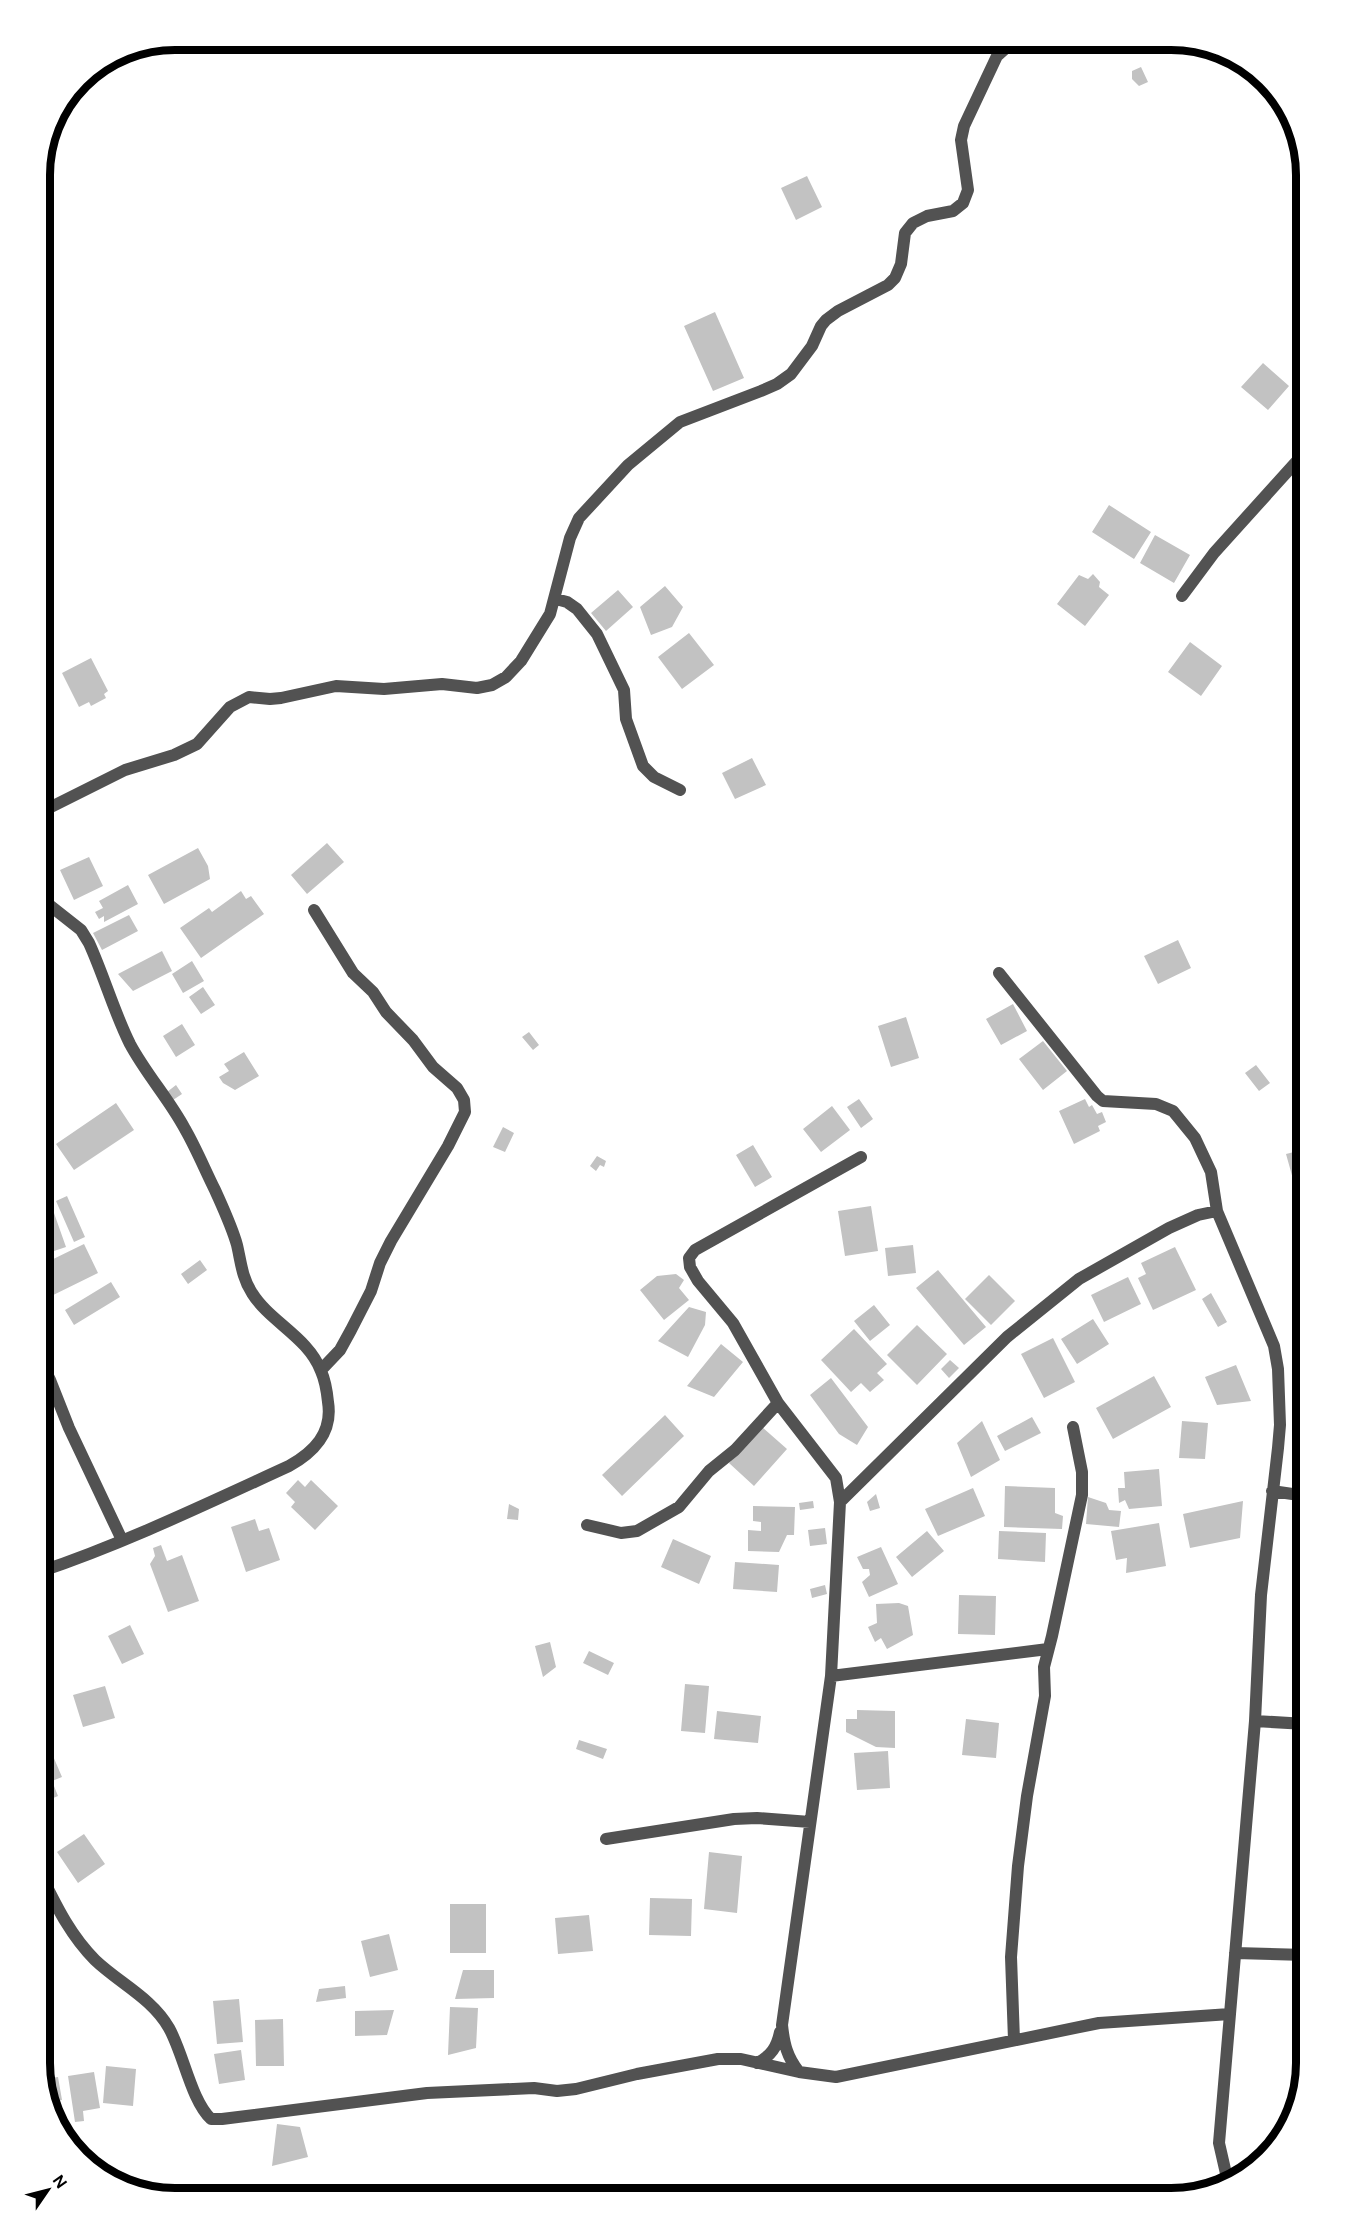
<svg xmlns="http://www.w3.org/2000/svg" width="1345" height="2238" font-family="'DM Sans',sans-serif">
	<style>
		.building { fill: #c2c2c2 }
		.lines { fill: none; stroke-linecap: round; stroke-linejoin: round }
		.minor { stroke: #525252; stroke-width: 12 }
		.rim { fill: none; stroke: #000; stroke-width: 8 }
	</style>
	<rect width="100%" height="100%" fill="#fff"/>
	<path class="building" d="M1141 67 1148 82 1139 86 1132 79V71Z
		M807 176 822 207 796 220 781 188Z
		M715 312 744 378 713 391 684 326Z
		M1263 363 1289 386 1268 410 1241 387Z
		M1109 505 1151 532 1134 559 1092 532Z
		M1155 535 1190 555 1174 583 1140 563Z
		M1093 574 1100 582 1099 587 1109 595 1085 626 1057 604 1079 575 1088 579Z
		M665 586 683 607 672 627 651 635 640 607Z
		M618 590 633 607 606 631 591 613Z
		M689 633 714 665 682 689 658 657Z
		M1190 642 1222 666 1201 696 1168 672Z
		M91 658 108 691 104 694 106 698 91 706 89 702 79 707 62 673Z
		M752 758 766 785 735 799 722 773Z
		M327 843 344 862 307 894 291 875Z
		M198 848 208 866 210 879 164 904 148 875Z
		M89 857 103 886 74 900 60 870Z
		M128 885 138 904 104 922V916L99 919 95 912 103 908 99 901Z
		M241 891 246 899 251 896 264 914 201 958 180 928 209 908 212 912Z
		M129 915 138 931 102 950 93 933Z
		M1178 940 1191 968 1158 984 1144 956Z
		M162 951 172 971 133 991 118 974Z
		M192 961 204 981 183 993 172 974Z
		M203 987 215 1005 201 1014 189 997Z
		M1013 1004 1027 1031 1001 1045 986 1019Z
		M906 1017 919 1058 891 1067 878 1026Z
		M182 1024 195 1045 176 1057 163 1036Z
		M529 1032 539 1045 533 1050 522 1037Z
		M1043 1041 1067 1071 1043 1090 1019 1059Z
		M244 1052 259 1076 235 1090 223 1083 219 1077 229 1071 224 1064Z
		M1256 1065 1270 1083 1259 1091 1245 1073Z
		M176 1085 182 1094 173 1100 167 1092Z
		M859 1099 873 1119 861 1128 847 1107Z
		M1085 1099 1089 1107 1092 1105 1097 1114 1102 1112 1106 1122 1098 1126 1100 1131 1074 1144 1059 1111Z
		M116 1103 134 1130 74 1170 56 1144Z
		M832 1106 850 1130 821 1152 803 1129Z
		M503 1127 514 1133 505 1152 493 1147Z
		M753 1145 772 1177 755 1187 736 1155Z
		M1306 1149V1194L1298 1197 1286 1154Z
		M597 1156 606 1161 604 1167 600 1165 596 1171 590 1166Z
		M67 1196 85 1237 74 1242 56 1201Z
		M871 1206 878 1251 845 1256 838 1211Z
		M54 1213 66 1247 39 1256V1218Z
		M84 1244 98 1273 39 1302V1266Z
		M913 1245 916 1273 888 1276 885 1248Z
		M1175 1247 1196 1290 1153 1310 1138 1278 1146 1274 1141 1263Z
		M200 1260 207 1270 188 1284 181 1274Z
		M938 1270 986 1327 964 1345 916 1288Z
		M676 1274 684 1280 679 1288 689 1300 664 1320 640 1290 657 1276Z
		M989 1275 1015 1301 991 1325 965 1299Z
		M1128 1277 1141 1304 1104 1322 1091 1295Z
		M111 1282 120 1297 74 1325 65 1310Z
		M1211 1293 1227 1322 1218 1327 1202 1299Z
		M874 1305 890 1325 870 1341 854 1321Z
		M689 1307 706 1312 705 1325 688 1357 658 1341Z
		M1093 1319 1109 1344 1077 1364 1061 1339Z
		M917 1325 947 1354 917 1385 887 1355Z
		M854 1329 887 1364 877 1373 884 1380 870 1392 861 1383 851 1392 821 1360Z
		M1053 1338 1075 1382 1044 1398 1021 1354Z
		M721 1344 743 1362 714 1397 687 1386Z
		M950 1360 959 1368 949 1378 941 1369Z
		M1236 1365 1251 1401 1217 1405 1205 1377Z
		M1154 1376 1171 1407 1113 1439 1096 1408Z
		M831 1378 868 1427 857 1445 839 1434 810 1395Z
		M665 1415 684 1436 622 1496 602 1475Z
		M1032 1417 1041 1433 1005 1451 997 1436Z
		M982 1421 1000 1460 971 1477 957 1443Z
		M1182 1421 1208 1423 1205 1459 1179 1458Z
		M762 1427 787 1449 754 1486 729 1463Z
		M1159 1469 1162 1506 1129 1509 1125 1500 1119 1503 1118 1488H1125L1124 1472Z
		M298 1480 305 1487 311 1480 338 1506 315 1530 291 1507 295 1502 286 1493Z
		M1005 1486 1055 1488V1513L1063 1516 1062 1529 1004 1527Z
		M973 1488 985 1516 938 1536 925 1509Z
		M876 1494 880 1508 870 1511 867 1502Z
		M1088 1497 1106 1503 1109 1510 1121 1511 1119 1527 1086 1524Z
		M813 1501 814 1508 800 1510 799 1503Z
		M1243 1501 1240 1538 1190 1548 1183 1514Z
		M509 1504 519 1509 518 1520 507 1519Z
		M753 1506 795 1507 794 1535H787L779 1552 748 1551V1530L761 1531V1522L753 1521Z
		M255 1519 259 1531 269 1528 280 1560 246 1572 231 1527Z
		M1159 1523 1166 1566 1126 1573 1127 1558 1116 1560 1111 1531Z
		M825 1528 827 1544 810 1546 808 1530Z
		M927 1531 944 1551 912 1577 896 1557Z
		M999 1531 1046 1533 1045 1562 998 1559Z
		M673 1539 711 1556 699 1584 661 1567Z
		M161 1545 167 1561 182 1555 199 1601 168 1612 150 1564 155 1556 153 1548Z
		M881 1547 898 1584 869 1597 862 1582 870 1575 869 1569H863L857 1557Z
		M735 1562 779 1565 777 1592 733 1589Z
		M825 1585 827 1594 812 1598 810 1589Z
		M959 1595 996 1596 995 1635 958 1634Z
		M899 1603 908 1606 913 1635 887 1649 881 1638 875 1642 868 1627 877 1623 876 1604Z
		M130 1625 144 1654 122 1664 108 1636Z
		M550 1642 556 1667 543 1677 535 1646Z
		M589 1651 614 1663 608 1675 583 1663Z
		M685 1684 709 1686 705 1733 681 1731Z
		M105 1686 115 1718 83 1727 73 1695Z
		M857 1710 895 1711V1748L876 1747 846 1732V1719H857Z
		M717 1711 761 1716 758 1743 714 1739Z
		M966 1719 999 1723 996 1758 962 1755Z
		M579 1740 607 1749 603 1759 576 1749Z
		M39 1747 53 1756 62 1777 52 1781 58 1796 46 1801 39 1784Z
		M888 1751 890 1788 857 1790 854 1753Z
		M84 1834 105 1864 78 1883 57 1852Z
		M709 1852 742 1856 737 1913 704 1909Z
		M650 1898 692 1899 691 1936 649 1935Z
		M450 1904H486V1953H450Z
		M589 1915 593 1951 558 1954 555 1918Z
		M389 1934 398 1970 370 1977 361 1941Z
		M463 1970H494V1998L455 1999Z
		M345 1986 346 1998 316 2002 319 1989Z
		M239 1999 243 2042 217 2044 213 2001Z
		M450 2007 478 2008 476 2048 448 2055Z
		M394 2010 387 2035 355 2036V2011Z
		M283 2019 284 2066H256L255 2020Z
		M241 2050 245 2080 219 2084 214 2054Z
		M106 2066 136 2069 133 2106 103 2103Z
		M94 2072 100 2108 83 2111 84 2121 75 2122 68 2076Z
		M58 2077 62 2100 53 2102 49 2078Z
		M277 2124 300 2127 308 2157 272 2166Z
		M206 2190 207 2199H179V2192Z"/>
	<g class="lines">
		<path class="minor" d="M1182 596 1214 553 1306 451
			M556 599 567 602 577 609 597 634 624 690 626 719 643 766 654 777 680 790
			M39 813 125 770 174 755 197 744 230 707 249 697 270 699 281 698 336 686 384 689 442 684 477 688 492 685 506 677 521 661 550 614 570 538 579 518 628 465 680 422 761 391 777 384 791 374 812 346 821 326 826 320 838 311 888 285 895 278 901 264 905 233 913 223 927 216 953 211 963 203 968 190 961 140 964 126 997 56 1016 39
			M314 910 353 973 373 992 386 1012 413 1040 433 1067 457 1088 464 1100 465 1112 448 1146 391 1241 380 1263 371 1291 351 1330 340 1350 321 1370
			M999 973 1097 1096 1103 1101 1156 1104 1173 1111 1195 1138 1211 1172 1217 1211 1274 1346 1278 1369 1280 1425 1278 1448 1261 1595 1255 1721 1230 2014
			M39 1358 50 1380 69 1428 122 1540
			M1272 1491 1306 1496
			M840 1502 1007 1337 1079 1279 1169 1228 1198 1215 1217 1211
			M587 1525 621 1533 637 1531 679 1507 709 1471 735 1450 778 1403
			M39 1572C125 1543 206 1504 289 1466 314 1452 333 1433 328 1402 327 1392 325 1380 321 1371 308 1337 270 1322 252 1293 242 1278 241 1262 237 1245 232 1227 223 1208 215 1190 205 1170 196 1148 185 1129 169 1099 146 1074 130 1044 114 1012 104 976 89 943L81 930 48 904 39 893
			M831 1676 1048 1649
			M1255 1721 1306 1724
			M606 1839 734 1819 757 1818 810 1822
			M39 1871C55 1903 69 1934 95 1960 119 1983 152 1998 169 2028 184 2055 191 2100 211 2119H222L427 2093 534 2088 557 2091 576 2089 637 2074 718 2059H741L799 2072 836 2077 1099 2023 1230 2014 1219 2143 1227 2178 1238 2179
			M1235 1953 1306 1955
			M1014 2040 1011 1957 1018 1866 1027 1796 1045 1696 1044 1667 1052 1636 1082 1495V1472L1073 1427
			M757 2063C771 2056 777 2047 780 2032
			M799 2072C787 2057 784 2044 782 2025L831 1676 840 1502 836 1478 778 1403 733 1323 698 1281 690 1267 689 1258 695 1250 861 1157"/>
	</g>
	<path d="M0 0H1345V2238H0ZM175 50H1171A125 125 0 0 1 1296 175V2063A125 125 0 0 1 1171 2188H175A125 125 0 0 1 50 2063V175A125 125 0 0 1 175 50Z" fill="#fff" fill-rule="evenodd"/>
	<path class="rim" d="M175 50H1171A125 125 0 0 1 1296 175V2063A125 125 0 0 1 1171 2188H175A125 125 0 0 1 50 2063V175A125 125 0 0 1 175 50Z"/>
	<g transform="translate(48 2190) rotate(55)" stroke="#ffffff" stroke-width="4.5" paint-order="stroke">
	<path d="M0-4.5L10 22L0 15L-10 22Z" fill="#000000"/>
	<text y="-9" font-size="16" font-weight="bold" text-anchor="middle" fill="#000000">N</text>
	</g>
</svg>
